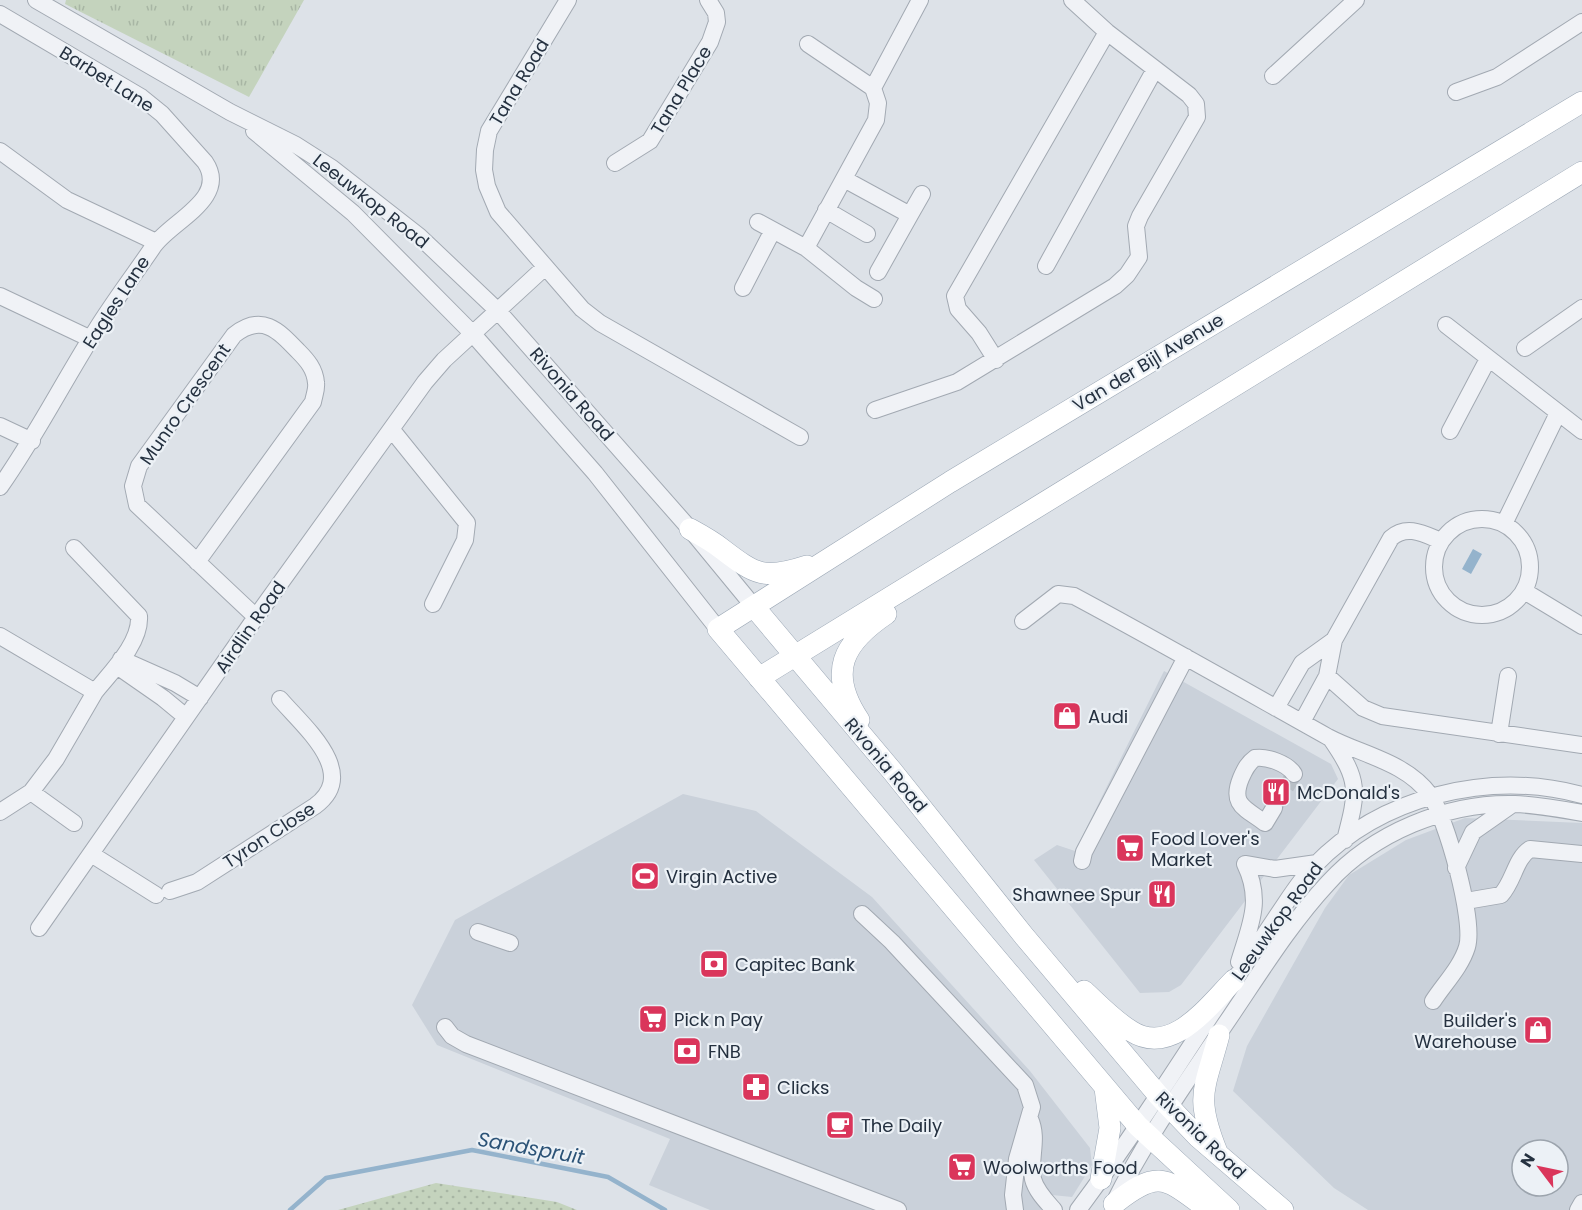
<svg xmlns="http://www.w3.org/2000/svg" width="1582" height="1210" font-family="Poppins,sans-serif">
	<style>
		.built { fill: #cad1da; fill-rule: evenodd }
		.grass { fill: url(#grass-tufts) }
		.park { fill: url(#park-dots) }
		.water { fill: #94b3cc }
		.lines { fill: none; stroke-linecap: round; stroke-linejoin: round }
		.stream { stroke: #94b3cc; stroke-width: 4.5 }
		.minor-tunnel { stroke: #b8bfc6; stroke-width: 16; stroke-dasharray: 16 8; stroke-linecap: butt }
		.minor-casing { stroke: #a2a9b2; stroke-width: 18 }
		.major-casing { stroke: #9ba7b5; stroke-width: 22 }
		.minor { stroke: #f0f2f6; stroke-width: 16 }
		.major { stroke: #fff; stroke-width: 21 }
		.labels { text-anchor: middle; dominant-baseline: central; stroke-width: 4.5; stroke-linejoin: round; paint-order: stroke }
		.street-label { font-size: 18px; fill: #253140; stroke: #ecf1f6 }
		.poi-label { font-size: 18px; fill: #253140; stroke: #ecf1f6; text-anchor: start }
		.water-label { font-size: 20px; font-style: italic; fill: #2c5377; stroke: #ecf1f6 }
	</style>
	<defs>
		<pattern id="grass-tufts" width="24" height="20" patternUnits="userSpaceOnUse" patternTransform="scale(1.5)"><rect width="24" height="20" fill="#c4d3bd"/><path d="M3 7l-1-3M5 7V3M7 7l1-3M15 17l-1-3M17 17v-4M19 17l1-3" fill="none" stroke="#a8b6a4"/></pattern>
		<pattern id="park-dots" width="8" height="8" patternUnits="userSpaceOnUse" patternTransform="scale(1.5)"><rect width="8" height="8" fill="#c4d3bd"/><path d="M2 2h.1M6 6h.1" fill="none" stroke="#a8b6a4" stroke-width="1.8" stroke-linecap="round"/></pattern>
	</defs>
	<rect width="100%" height="100%" fill="#dde2e8"/>
	<path class="built" d="M1164 671 1331 764 1338 779 1181 985 1169 992 1140 993 1034 860 1057 845 1075 851Z
		M683 794 756 811 872 897 1030 1071 1090 1148 1092 1165 1072 1197 1052 1195 1041 1210H710L649 1185 670 1139 437 1045 412 1005 455 920Z
		M1465 818 1582 823V1210H1368L1334 1188 1233 1091 1247 1046 1325 908 1349 875 1406 840ZM1522 1150H1558V1186H1522Z"/>
	<path class="grass" d="M66 0H304L249 97 65 4Z"/>
	<path class="park" d="M436 1183 557 1202 577 1210H338Z"/>
	<path class="water" d="M1473 549 1482 554 1471 574 1462 569Z"/>
	<g class="lines">
		<path class="stream" d="M290 1210 326 1178 472 1150 608 1177 665 1210"/>
		<path class="minor-tunnel" d="M1274 808 1294 774"/>
		<g class="minor-casing">
			<path id="minor" d="M36 0 230 112 296 145 332 168 419 236 498 311 690 529 755 608
				M568 0 489 131 485 150 484 170 487 186 498 212 582 309 600 323 800 437
				M0 14 141 97 162 114 205 162C230 199 169 222 153 247 134 275 114 301 96 330 63 382 36 436 0 487
				M808 44 873 88
				M1273 76 1356 0
				M1456 92 1497 77 1582 22
				M254 131 353 213 472 333 595 473 718 629
				M0 151 67 200 156 242
				M615 163 650 141 710 42 717 22 716 13 708 0
				M844 179 910 215 878 272
				M826 210 867 234
				M910 215 922 194
				M758 222 806 248 856 288 874 299
				M806 248 876 120 878 103 873 88 920 0
				M1046 266 1155 69
				M743 288 773 230
				M0 296 91 339
				M1446 325 1582 431
				M1525 348 1582 308
				M996 360 979 333 958 309 955 296 1107 32
				M875 410 957 382 1115 286 1127 275 1139 257 1136 226 1140 216 1197 117 1196 104 1189 95 1107 32 1072 0
				M0 426 32 441
				M392 430 467 523 465 540 433 604
				M1450 431 1488 359
				M1434 567a48 48 0 1 1 96 0a48 48 0 1 1-96 0Z
				M1504 524 1558 413
				M74 548 139 616C141 643 111 672 95 692
				M197 562 313 402C314 396 317 389 316 383 315 369 307 360 298 351 278 330 262 313 234 335L139 466 133 486 137 505 256 617
				M1524 591 1582 626
				M1023 621 1058 594 1074 596C1160 642 1244 690 1328 737 1362 755 1406 762 1430 795 1446 817 1475 921 1467 947 1461 967 1444 984 1433 1001
				M0 636 95 692 56 759 31 792 74 823
				M121 659 175 683 200 698
				M117 666 163 698 186 717
				M1327 676 1363 708 1382 716 1582 745
				M1276 708 1302 663 1334 640
				M1302 722 1327 676 1334 640 1391 538C1407 524 1424 534 1441 541
				M1499 734 1508 676
				M1331 739C1360 781 1358 791 1345 840
				M1274 808 1265 823C1245 808 1230 805 1241 778 1245 769 1248 763 1255 758 1267 756 1288 764 1294 774
				M0 812 31 792
				M91 854 156 895
				M1082 861 1084 852 1186 657
				M1245 864 1275 869 1317 863
				M1456 868 1473 832 1513 804
				M170 891 197 882 315 806C360 773 304 727 280 699
				M1466 901 1501 895C1514 881 1515 859 1530 849L1582 854
				M862 914 892 942 1025 1085 1032 1107 1017 1159 1013 1195 1015 1210
				M39 928 256 617 425 382 444 360 544 268
				M478 932 510 943
				M1239 962C1250 925 1263 901 1245 864
				M445 1027 452 1036 466 1044 898 1210
				M1030 1119C1039 1139 1029 1158 1033 1179 1036 1191 1046 1201 1054 1210
				M1114 1203C1144 1141 1186 1083 1224 1026 1257 978 1288 926 1328 883 1373 833 1447 802 1515 804 1537 805 1560 809 1582 813
				M1078 1210C1125 1147 1168 1081 1211 1015 1234 981 1256 947 1279 913 1290 897 1300 880 1314 866 1381 796 1489 770 1582 795
				M1578 1210 1582 1203"/>
		</g>
		<g class="major-casing">
			<path id="major" d="M690 529C701 535 712 541 722 549 756 575 764 580 807 566
				M755 608 893 772 1024 936 1159 1096 1198 1137 1283 1210
				M759 678 1582 172
				M859 720C827 672 843 643 886 614
				M1084 991C1099 1005 1114 1021 1131 1031 1172 1057 1208 1006 1234 980
				M1217 1152C1194 1095 1205 1089 1219 1035
				M1101 1179 1110 1128 1105 1088
				M1114 1204C1160 1167 1166 1179 1209 1210
				M1229 1210 1138 1126 718 629 950 482 1582 102"/>
		</g>
		<use href="#minor" class="minor"/>
		<use href="#major" class="major"/>
	</g>
	<defs>
		<g id="shop-square" transform="scale(1.5)"><rect x="-9" y="-9" width="18" height="18" rx="4" fill="#da355b" stroke="#ecf1f6"/><path d="M-5-2.5h2.3a2.7 3.5 0 0 1 5.4 0H5L5.5 6h-11ZM-1.5-2.5h3a1.5 2.3 0 0 0-3 0Z" fill="#fff"/></g>
		<g id="restaurant-square" transform="scale(1.5)"><rect x="-9" y="-9" width="18" height="18" rx="4" fill="#da355b" stroke="#ecf1f6"/><path d="M-5-6h1v4h1v-4h1v4h1v-4h1v5L-1.5 .5V6h-2V.5L-5-1ZM5-6V6H3V1.5H1.5Q1.5-4 5-6Z" fill="#fff"/></g>
		<g id="supermarket-square" transform="scale(1.5)"><rect x="-9" y="-9" width="18" height="18" rx="4" fill="#da355b" stroke="#ecf1f6"/><path d="M-6-5.5h2.5l.6 2H6L4.5 2H-2.5L-4.4-4H-6ZM-1.5 3.2a1.3 1.3 0 1 0 .1 0ZM3 3.2a1.3 1.3 0 1 0 .1 0Z" fill="#fff"/></g>
		<g id="stadium-square" transform="scale(1.5)"><rect x="-9" y="-9" width="18" height="18" rx="4" fill="#da355b" stroke="#ecf1f6"/><path d="M0-5a6.5 5 0 1 0 0 10a6.5 5 0 1 0 0-10ZM-3.5-1.8h7v3.6h-7Z" fill="#fff"/></g>
		<g id="bank-square" transform="scale(1.5)"><rect x="-9" y="-9" width="18" height="18" rx="4" fill="#da355b" stroke="#ecf1f6"/><path d="M-6-4H6V4H-6ZM0-2.3a2.3 2.3 0 1 0 0 4.6a2.3 2.3 0 1 0 0-4.6Z" fill="#fff"/></g>
		<g id="pharmacy-square" transform="scale(1.5)"><rect x="-9" y="-9" width="18" height="18" rx="4" fill="#da355b" stroke="#ecf1f6"/><path d="M-2-6h4v4h4v4h-4v4h-4v-4h-4v-4h4Z" fill="#fff"/></g>
		<g id="cafe-square" transform="scale(1.5)"><rect x="-9" y="-9" width="18" height="18" rx="4" fill="#da355b" stroke="#ecf1f6"/><path d="M-5.5-4.5H6V0H3Q3 3.5 0 3.5H-2.5Q-5.5 3.5-5.5 0ZM3-3.2v2h1.7v-2ZM-6 4.5H4V6H-6Z" fill="#fff"/></g>
	</defs>
	<g fill-rule="evenodd">
		<use href="#shop-square" x="1067" y="716"/>
		<use href="#restaurant-square" x="1276" y="792"/>
		<use href="#supermarket-square" x="1130" y="848"/>
		<use href="#stadium-square" x="645" y="876"/>
		<use href="#restaurant-square" x="1162" y="894"/>
		<use href="#bank-square" x="714" y="964"/>
		<use href="#supermarket-square" x="653" y="1019"/>
		<use href="#shop-square" x="1538" y="1030"/>
		<use href="#bank-square" x="687" y="1051"/>
		<use href="#pharmacy-square" x="756" y="1087"/>
		<use href="#cafe-square" x="840" y="1125"/>
		<use href="#supermarket-square" x="962" y="1167"/>
	</g>
	<g class="labels">
		<g class="street-label">
			<text transform="translate(107 79) rotate(32)">Barbet Lane</text>
			<text transform="translate(519 82) rotate(-59)">Tana Road</text>
			<text transform="translate(681 90) rotate(-59)">Tana Place</text>
			<text transform="translate(371 201) rotate(38)">Leeuwkop Road</text>
			<text transform="translate(116 302) rotate(-57)">Eagles Lane</text>
			<text transform="translate(1148 362) rotate(-31)">Van der Bijl Avenue</text>
			<text transform="translate(572 394) rotate(49)">Rivonia Road</text>
			<text transform="translate(185 404) rotate(-55)">Munro Crescent</text>
			<text transform="translate(250 627) rotate(-55)">Airdlin Road</text>
			<text transform="translate(886 765) rotate(50)">Rivonia Road</text>
			<text transform="translate(269 835) rotate(-33)">Tyron Close</text>
			<text transform="translate(1277 921) rotate(-54)">Leeuwkop Road</text>
			<text transform="translate(1201 1135) rotate(44)">Rivonia Road</text>
		</g>
		<g class="poi-label">
			<text x="1088" y="716">Audi</text>
			<text x="1297" y="792">McDonald's</text>
			<text x="1151" y="838">Food Lover's<tspan x="1151" dy="21">Market</tspan></text>
			<text x="666" y="876">Virgin Active</text>
			<text x="1141" y="894" text-anchor="end">Shawnee Spur</text>
			<text x="735" y="964">Capitec Bank</text>
			<text x="674" y="1019">Pick n Pay</text>
			<text x="1517" y="1020" text-anchor="end">Builder's<tspan x="1517" dy="21">Warehouse</tspan></text>
			<text x="708" y="1051">FNB</text>
			<text x="777" y="1087">Clicks</text>
			<text x="861" y="1125">The Daily</text>
			<text x="983" y="1167">Woolworths Food</text>
		</g>
		<g class="water-label">
			<text transform="translate(531 1148) rotate(10)">Sandspruit</text>
		</g>
	</g>
	<g transform="translate(1540 1168) rotate(302)"><circle r="28" fill="#ecf1f6" stroke="#9ca4ad" stroke-width="1.5"/>
	<path d="M0-4.5L10 22L0 15L-10 22Z" fill="#da355b"/>
	<text y="-9" font-size="16" font-weight="bold" text-anchor="middle" fill="#253140">N</text>
	</g>
</svg>
